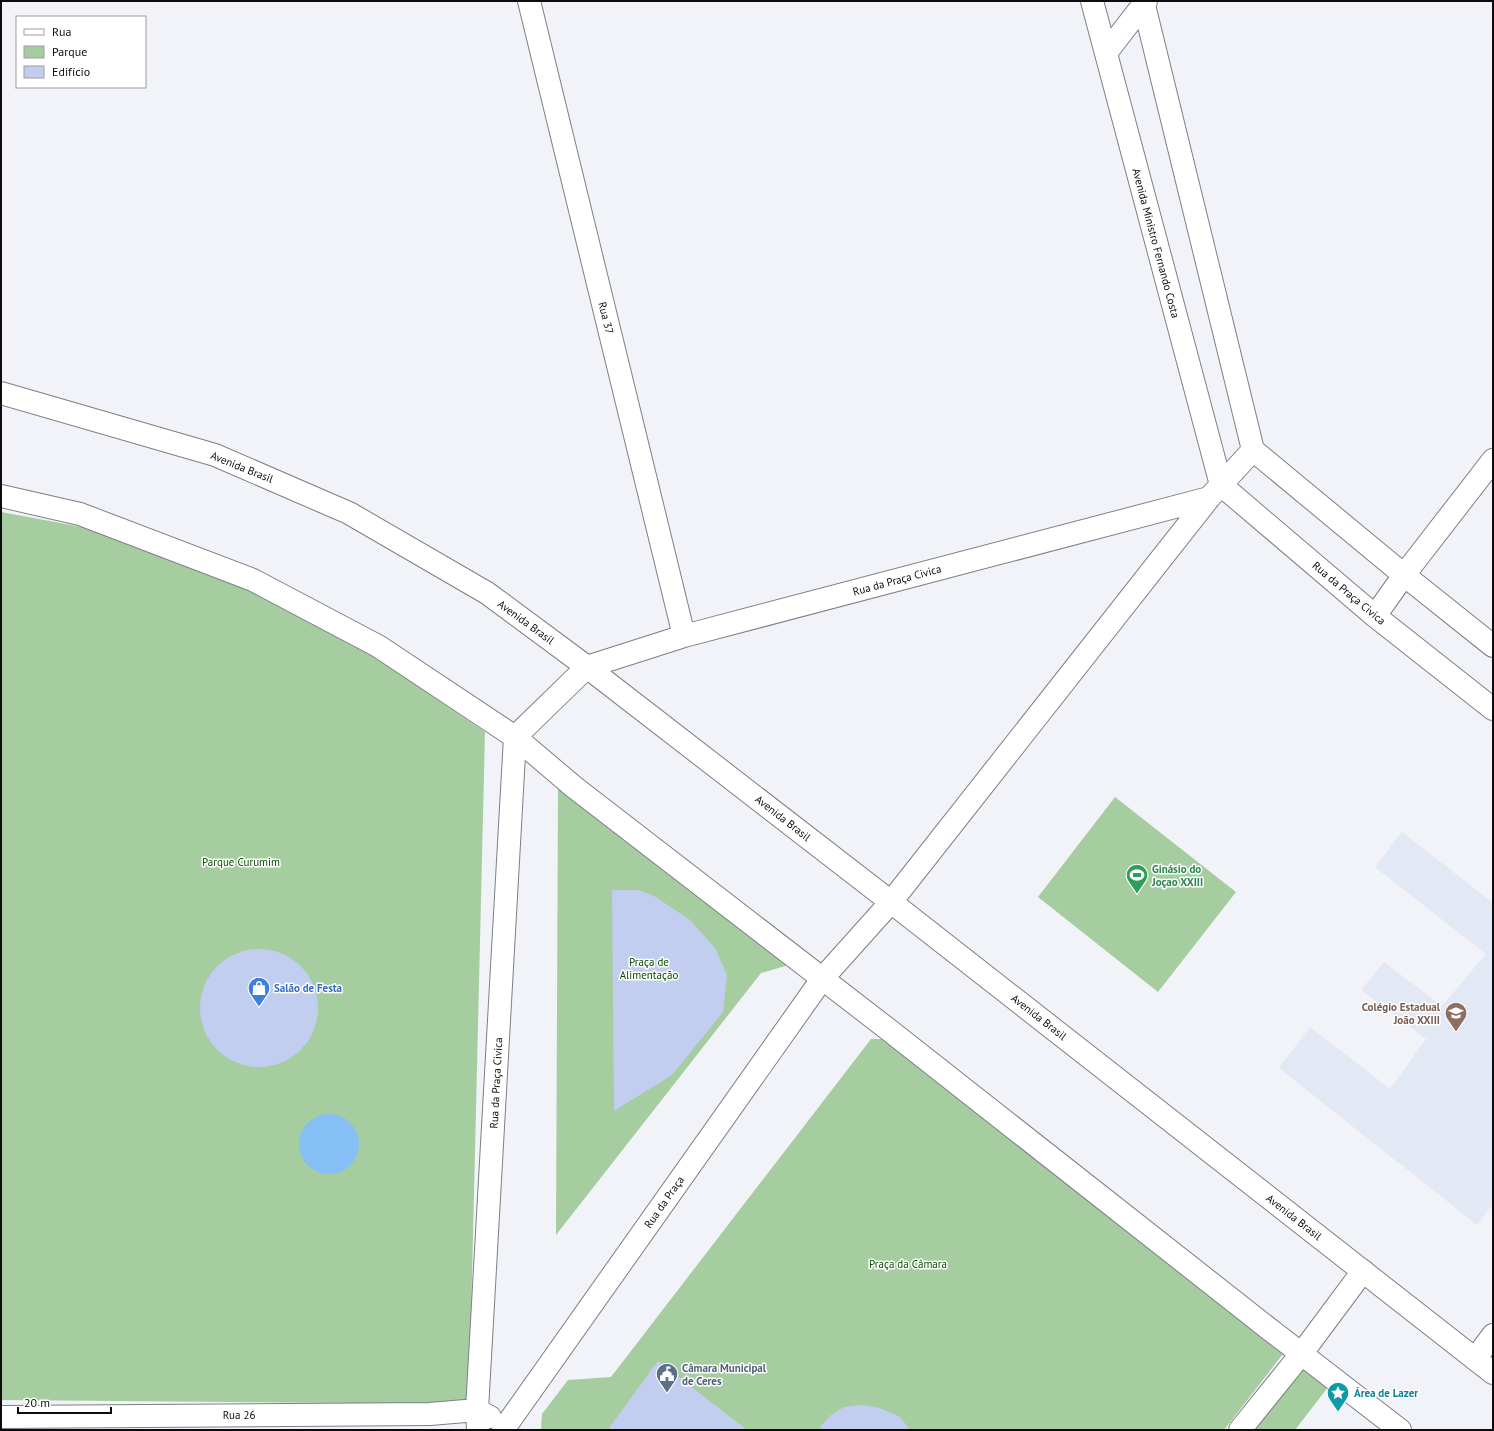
<svg xmlns="http://www.w3.org/2000/svg" width="1494" height="1431" font-family="'PT Sans',sans-serif">
	<style>
		.built { fill: #e3e8f5 }
		.green { fill: #a6cda0 }
		.water { fill: #85bff4 }
		.building { fill: #c2cef0 }
		.lines { fill: none; stroke-linecap: round; stroke-linejoin: round }
		.minor-casing { stroke: #7d7f84; stroke-width: 24 }
		.major-casing { stroke: #7d7f84; stroke-width: 24 }
		.minor { stroke: #fff; stroke-width: 22 }
		.major { stroke: #fff; stroke-width: 22 }
		.labels { text-anchor: middle; dominant-baseline: central; stroke-width: 3; stroke-linejoin: round; paint-order: stroke }
		.street-label { font-size: 11px; fill: #0c0c0e; stroke: #fff }
		.park-label { font-size: 11px; fill: #064b00; stroke: #fff }
		.leisure-label { font-size: 11px; font-weight: bold; fill: #27864d; stroke: #fff; text-anchor: start }
		.shop-label { font-size: 11px; font-weight: bold; fill: #366cbe; stroke: #fff; text-anchor: start }
		.education-label { font-size: 11px; font-weight: bold; fill: #785e54; stroke: #fff; text-anchor: end }
		.service-label { font-size: 11px; font-weight: bold; fill: #4e5e75; stroke: #fff; text-anchor: start }
		.culture-label { font-size: 11px; font-weight: bold; fill: #0d838f; stroke: #fff; text-anchor: start }
	</style>
	<rect width="100%" height="100%" fill="#f1f3f9"/>
	<path class="built" d="M1402 832 1493 903V1204L1477 1225 1279 1068 1310 1027 1390 1089 1426 1039 1361 990 1384 962 1442 1006 1486 954 1375 867Z"/>
	<path class="green" d="M1 512 82 527 249 588 370 654 485 732 469 1404 1 1400Z
		M558 785 789 965 761 973 556 1235Z
		M1115 797 1236 892 1158 992 1038 897Z
		M871 1039H891L1283 1354 1224 1430H541L542 1414 568 1380 611 1377Z
		M1303 1362 1332 1382 1295 1430H1248Z"/>
	<path class="water" d="M299 1144a30 30 0 1 1 60 0a30 30 0 1 1-60 0Z"/>
	<path class="building" d="M612 890H639L654 896 690 920 715 948 727 975 723 1012 672 1075 614 1111Z
		M200 1008a59 59 0 1 1 118 0a59 59 0 1 1-118 0Z
		M658 1361 747 1430H611L609 1428Z
		M863 1405 880 1408 900 1417 910 1430H822L820 1427 831 1415 844 1407Z"/>
	<g class="lines">
		<g class="minor-casing">
			<path id="minor" d="M529 1 684 636
				M1092 1 1221 485
				M1143 1 1253 450
				M1106 53 1146 1
				M1253 450 1404 575 1493 646
				M1221 485 1375 616 1493 709
				M1375 616 1404 575 1493 460
				M1475 1359 1493 1335
				M1 1417 430 1414 477 1410 490 1417
				M478 1430 477 1410 515 737 587 667 684 636 1209 498
				M503 1430 822 979 891 902 1209 498 1253 450
				M1240 1430 1302 1353 1363 1271"/>
		</g>
		<g class="major-casing">
			<path id="major" d="M1 393 215 455 349 513 487 593 587 667 891 902 1493 1373
				M1 496 80 514 253 580 378 646 515 737 574 787 889 1030 1273 1332 1400 1430"/>
		</g>
		<use href="#minor" class="minor"/>
		<use href="#major" class="major"/>
	</g>
	<defs>
		<g id="stadium-pin" transform="scale(1.15)"><path d="M0 17L-7.5 6A9.5 9.5 0 1 1 7.5 6Z" fill="#2e9e5b" stroke="#fff"/><path d="M0-5a6.5 5 0 1 0 0 10a6.5 5 0 1 0 0-10ZM-3.5-1.8h7v3.6h-7Z" fill="#fff"/></g>
		<g id="shop-pin" transform="scale(1.15)"><path d="M0 17L-7.5 6A9.5 9.5 0 1 1 7.5 6Z" fill="#3f7fe0" stroke="#fff"/><path d="M-5-2.5h2.3a2.7 3.5 0 0 1 5.4 0H5L5.5 6h-11ZM-1.5-2.5h3a1.5 2.3 0 0 0-3 0Z" fill="#fff"/></g>
		<g id="school-pin" transform="scale(1.15)"><path d="M0 17L-7.5 6A9.5 9.5 0 1 1 7.5 6Z" fill="#8d6e63" stroke="#fff"/><path d="M0-5L7-2L0 1L-7-2ZM-4 1L0 2.5L4 1V4Q0 6-4 4Z" fill="#fff"/></g>
		<g id="civic-pin" transform="scale(1.15)"><path d="M0 17L-7.5 6A9.5 9.5 0 1 1 7.5 6Z" fill="#5c6f8a" stroke="#fff"/><path d="M-.6-6.5H3V-4.5H.6V-3L4-1V1h2V6H-6V1h2V-1L-.6-3ZM-1.2 2.5V6h2.4V2.5Z" fill="#fff"/></g>
		<g id="sight-pin" transform="scale(1.15)"><path d="M0 17L-7.5 6A9.5 9.5 0 1 1 7.5 6Z" fill="#0f9aa8" stroke="#fff"/><path d="M0-6L1.8-2.2L6-1.7L2.9 1.2L3.7 5.4L0 3.3L-3.7 5.4L-2.9 1.2L-6-1.7L-1.8-2.2Z" fill="#fff"/></g>
	</defs>
	<g fill-rule="evenodd">
		<use href="#stadium-pin" x="1137" y="875"/>
		<use href="#shop-pin" x="259" y="988"/>
		<use href="#school-pin" x="1456" y="1013"/>
		<use href="#civic-pin" x="667" y="1374"/>
		<use href="#sight-pin" x="1338" y="1393"/>
	</g>
	<g class="labels">
		<g class="street-label">
			<text transform="translate(1156 243) rotate(75)">Avenida Ministro Fernando Costa</text>
			<text transform="translate(606 318) rotate(76)">Rua 37</text>
			<text transform="translate(242 467) rotate(22)">Avenida Brasil</text>
			<text transform="translate(897 580) rotate(-15)">Rua da Praça Civica</text>
			<text transform="translate(1349 593) rotate(40)">Rua da Praça Civica</text>
			<text transform="translate(526 622) rotate(36)">Avenida Brasil</text>
			<text transform="translate(783 818) rotate(38)">Avenida Brasil</text>
			<text transform="translate(1039 1017) rotate(38)">Avenida Brasil</text>
			<text transform="translate(496 1083) rotate(-87)">Rua da Praça Civica</text>
			<text transform="translate(664 1202) rotate(-55)">Rua da Praça</text>
			<text transform="translate(1294 1217) rotate(38)">Avenida Brasil</text>
			<text x="239" y="1415">Rua 26</text>
		</g>
		<g class="park-label">
			<text x="241" y="862">Parque Curumim</text>
			<text x="649" y="962">Praça de<tspan x="649" dy="13">Alimentação</tspan></text>
			<text x="908" y="1264">Praça da Câmara</text>
		</g>
		<g class="leisure-label">
			<text x="1152" y="869">Ginásio do<tspan x="1152" dy="13">Joçao XXIII</tspan></text>
		</g>
		<g class="shop-label">
			<text x="274" y="988">Salão de Festa</text>
		</g>
		<g class="education-label">
			<text x="1440" y="1007">Colégio Estadual<tspan x="1440" dy="13">João XXIII</tspan></text>
		</g>
		<g class="service-label">
			<text x="682" y="1368">Câmara Municipal<tspan x="682" dy="13">de Ceres</tspan></text>
		</g>
		<g class="culture-label">
			<text x="1354" y="1393">Área de Lazer</text>
		</g>
	</g>
	<rect width="1494" height="1431" fill="none" stroke="#0c0c0e" stroke-width="4"/>
	<rect x="16" y="16" width="130" height="72" fill="#ffffff" stroke="#9e9e9f"/>
	<rect x="24" y="29" width="20" height="6" fill="#ffffff" stroke="#9e9e9f"/>
	<text x="52" y="36" font-size="12" fill="#0c0c0e">Rua</text>
	<rect x="24" y="46" width="20" height="12" fill="#a6cda0" stroke="#9e9e9f"/>
	<text x="52" y="56" font-size="12" fill="#0c0c0e">Parque</text>
	<rect x="24" y="66" width="20" height="12" fill="#c2cef0" stroke="#9e9e9f"/>
	<text x="52" y="76" font-size="12" fill="#0c0c0e">Edifício</text>
	<path d="M18 1407v6h93v-6" fill="none" stroke="#0c0c0e" stroke-width="2"/>
	<text x="24" y="1407" font-size="12" fill="#0c0c0e" stroke="#ffffff" stroke-width="3" paint-order="stroke">20 m</text>
</svg>
